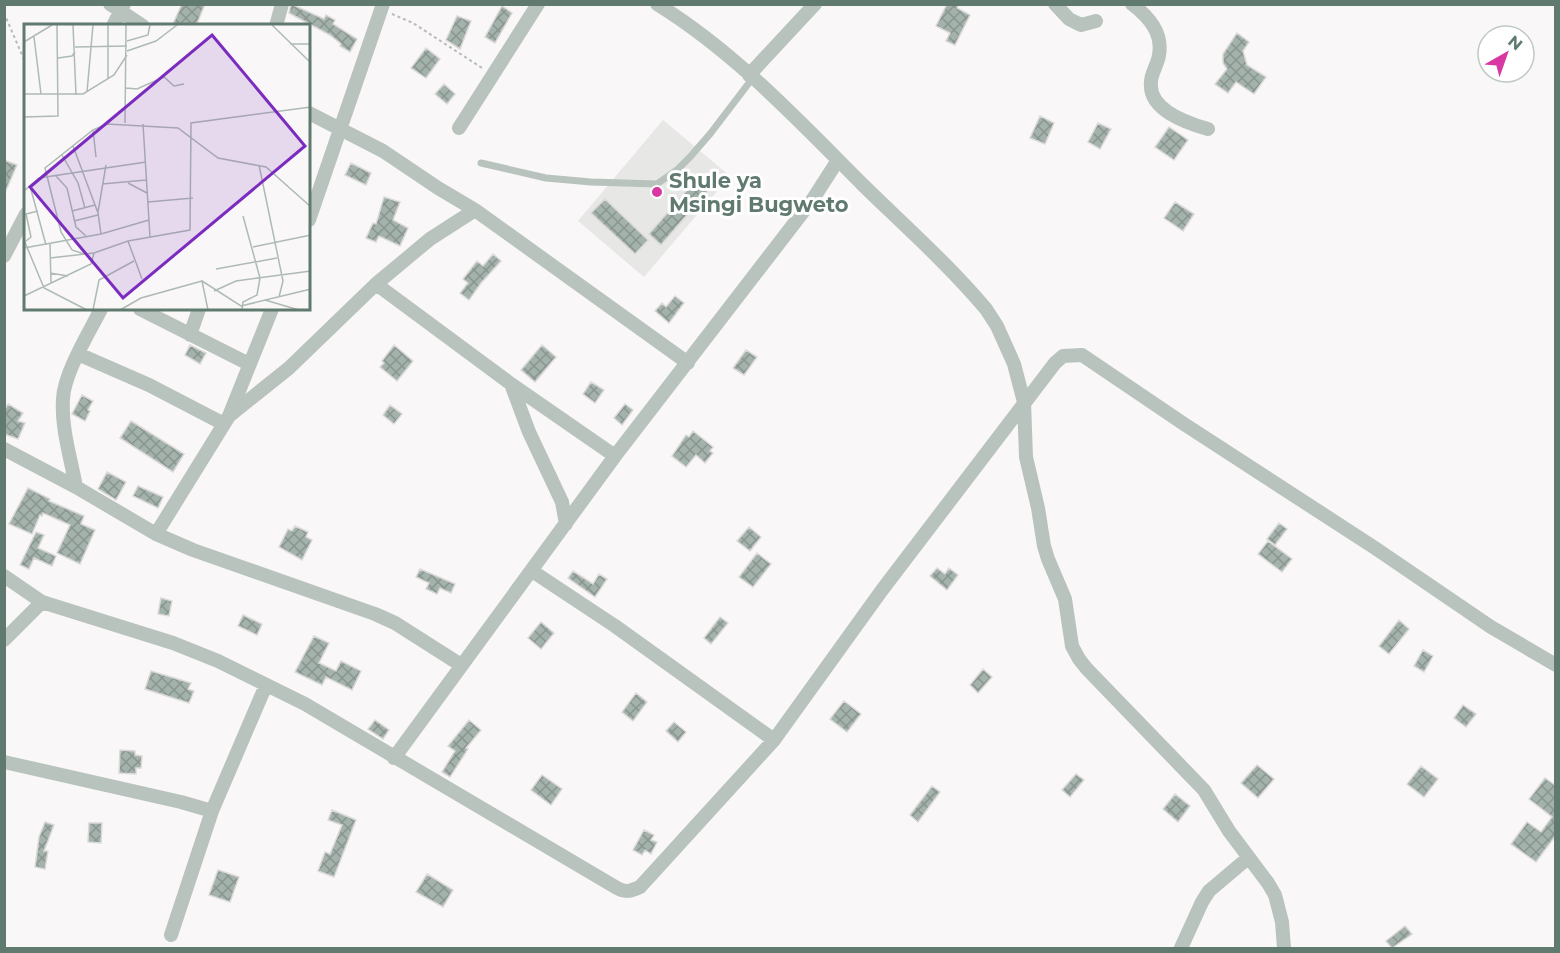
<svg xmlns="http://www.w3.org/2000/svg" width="1560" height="953" font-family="Montserrat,sans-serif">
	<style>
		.built { fill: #e7e8e6 }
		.building { fill: url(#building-cross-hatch); stroke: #dbd9d9; stroke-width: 1.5 }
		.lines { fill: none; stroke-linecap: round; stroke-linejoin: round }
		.path { stroke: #b5bcb9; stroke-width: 2; stroke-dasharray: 3 3; stroke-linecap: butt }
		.lane { stroke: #b9c3be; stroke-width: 7 }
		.street { stroke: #b9c3be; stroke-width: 14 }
		.poi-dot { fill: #d937a1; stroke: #fff; stroke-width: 2 }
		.labels { text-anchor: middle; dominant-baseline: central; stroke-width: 6; stroke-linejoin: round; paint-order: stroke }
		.poi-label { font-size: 21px; font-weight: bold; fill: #617a6f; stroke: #fff; text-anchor: start }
		.inset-road { fill: none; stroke: #aebab5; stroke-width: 1.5 }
		.view { fill: #7b2cbf; fill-opacity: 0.15; stroke: #7b2cbf; stroke-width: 3 }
		.inset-edge { fill: none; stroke: #617a6f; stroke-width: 3 }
	</style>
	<defs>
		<pattern id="building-cross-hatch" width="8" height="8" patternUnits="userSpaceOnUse" patternTransform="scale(1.5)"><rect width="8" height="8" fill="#a3b2aa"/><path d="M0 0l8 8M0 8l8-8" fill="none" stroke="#88968f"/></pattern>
	</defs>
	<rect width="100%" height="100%" fill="#f9f7f7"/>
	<path class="built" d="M663 120 730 176 644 277 578 221Z"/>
	<path class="building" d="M182 4H205L196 26H172Z
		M291 4 324 19 326 15 335 20 333 24 357 39 350 52 340 46 341 44 330 35 289 13Z
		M947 4H959L957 8 970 15 955 45 946 41 950 33 936 26Z
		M502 6 512 13 495 43 485 37Z
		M457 16 471 21 460 49 446 40Z
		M1237 33 1249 42 1243 51 1247 65 1266 77 1254 94 1236 82 1228 93 1215 84 1227 69 1223 63V54Z
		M426 48 440 59 426 78 411 68Z
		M444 84 455 94 447 104 435 94Z
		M1040 116 1054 123 1045 144 1030 138Z
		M1098 123 1111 129 1100 149 1088 142Z
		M1169 127 1188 140 1174 160 1155 147Z
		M4 160 17 165 4 195Z
		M351 163 371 173 366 185 345 175Z
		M701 174 713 185 661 245 649 234Z
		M384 197 400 202 393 220 408 228 400 246 379 236 376 242 366 238 373 223 376 224Z
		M605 199 648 240 635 254 591 213Z
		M1175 202 1194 214 1183 231 1164 218Z
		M493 254 501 261 481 283 469 300 460 293 468 283 463 279 477 261 483 266Z
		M675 296 684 303 669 323 655 311 662 303 666 307Z
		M190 345 206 353 200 364 185 355Z
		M394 345 413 361 397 381 380 367 384 363 382 361Z
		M542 345 556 357 535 382 521 370Z
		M746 350 757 357 744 375 733 368Z
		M591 382 604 390 595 403 583 394Z
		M82 395 93 401 88 410 90 411 85 421 72 414Z
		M8 404 23 413 18 421 25 423 18 439 4 434V411Z
		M625 404 633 410 622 425 614 418Z
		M390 405 402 414 394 424 383 415Z
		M131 421 184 454 173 472 120 438Z
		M693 431 713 447 710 451 713 453 705 463 696 455 686 467 672 456 686 435 689 437Z
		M107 472 126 482 116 500 98 489Z
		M138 486 163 497 158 508 133 496Z
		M28 488 50 499 49 501 84 516 81 524 95 530 80 564 57 553 70 525 43 513 42 516 40 515 32 534 9 524Z
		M1279 523 1287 529 1275 545 1267 539Z
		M295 526 308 532 306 537 312 540 302 560 279 547 288 529 292 531Z
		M749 527 761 537 750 551 737 541Z
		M36 532 44 535 38 548 56 556 52 566 34 558 29 569 20 565Z
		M1268 541 1292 559 1282 572 1258 554Z
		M757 553 771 564 753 587 739 577Z
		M937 568 945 574 949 568 958 575 947 590 930 576Z
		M420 569 455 584 451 593 440 588 437 594 426 589 429 583 416 577Z
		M573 571 593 584 599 574 607 579 595 597 568 578Z
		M161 598 172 601 169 616 158 614Z
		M243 615 262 624 257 635 238 626Z
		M720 617 728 623 711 644 704 638Z
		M1399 620 1409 629 1389 654 1379 646Z
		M541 622 554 633 541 649 528 638Z
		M314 636 329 643 319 663 336 671 341 661 361 671 352 690 326 677 322 685 295 672Z
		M1423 650 1433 656 1424 672 1414 666Z
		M983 669 992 677 978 693 970 685Z
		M151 671 191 683 188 689 194 691 189 703 145 689Z
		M636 693 647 702 633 721 622 712Z
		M844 701 861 714 847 732 830 719Z
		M1463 705 1476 714 1466 727 1454 718Z
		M375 720 389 730 383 739 368 729Z
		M469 720 481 730 466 748 468 749 450 777 442 772 455 751 448 746Z
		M674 722 686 732 678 742 666 731Z
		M120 750 135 751V755L142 756 141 768H136V774L119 773Z
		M1257 765 1274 779 1258 798 1241 783Z
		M1421 766 1438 779 1424 797 1407 784Z
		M1076 774 1084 780 1070 797 1062 790Z
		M542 775 562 789 551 805 531 790Z
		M1545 778 1556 786V835L1536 862 1511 844 1527 822 1541 832 1552 817 1529 799Z
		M932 786 940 792 918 822 910 815Z
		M1175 794 1190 806 1178 822 1163 809Z
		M332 810 356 820 334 877 318 871 325 852 330 854 342 825 328 820Z
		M45 822 54 825 44 851H48L45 869 35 867 39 837Z
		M89 823H102L101 843 88 842Z
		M644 830 654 835 651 840 657 842 651 854 645 850 642 855 633 850Z
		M218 870 239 877 230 902 209 895Z
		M427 874 453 890 443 907 416 892Z
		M1405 926 1412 934 1392 948 1386 941Z"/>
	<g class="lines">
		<path class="path" d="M4 13 26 64
			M392 14 413 23 482 68"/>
		<path class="lane" d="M481 163 546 178 591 182 657 184 678 169 690 157 710 134 752 79"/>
		<path class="street" d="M110 4 143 26
			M657 4C735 52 800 122 864 186 905 226 949 265 986 309L997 326 1014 364 1024 402 1026 457 1038 508 1044 546 1048 559 1065 599 1072 646 1079 659 1087 669 1204 790 1229 831 1268 883 1275 895 1282 922 1284 948
			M1055 4 1069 19 1081 25 1096 21
			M1132 4C1149 17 1163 33 1159 55 1158 64 1151 73 1151 82 1148 110 1187 123 1208 129
			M113 26 124 4
			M276 26 282 4
			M749 75 815 4
			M309 113 383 151 438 188 475 210 688 363
			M459 128 538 4
			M309 220 383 4
			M4 256 26 214
			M376 284 511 384 615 456
			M140 309 249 364
			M190 335 199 309
			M78 354 149 385 224 424
			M511 384 529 432 562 502 566 524
			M229 416 289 368 376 284 430 239 475 210
			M4 449 76 487 156 534 193 550 375 614 395 623 461 665
			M76 487C71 459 61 428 63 399 64 373 89 333 101 309
			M156 534 229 416 272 309
			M532 571 615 626 774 740
			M4 576 42 602 173 643 218 661 305 704 617 888C626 893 631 891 640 887L774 740 882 590 1055 363 1063 356 1082 355 1184 424 1375 548 1491 627 1556 665
			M4 640 42 602
			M394 758 615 456 813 199 838 160
			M4 762 181 802 212 811
			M171 935 212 811 266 685
			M1181 948 1202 902 1209 891 1248 858"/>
	</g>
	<circle class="poi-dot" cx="657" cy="192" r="6"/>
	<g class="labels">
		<g class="poi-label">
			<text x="669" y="180">Shule ya<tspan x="669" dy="24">Msingi Bugweto</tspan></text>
		</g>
	</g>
	<g transform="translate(24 24)">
		<rect width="286" height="286" fill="#f9f7f7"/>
		<path class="inset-road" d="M49 1 52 71M84 1V54M248 1 287 39M10 13 17 70M103 17 124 11 126 1M0 18 28 1M266 20H287M51 23 103 22M103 27 132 17 153 1M34 34 48 32 51 28M102 64 113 65 140 53 150 62 160 60M63 68 69 1M0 70H59L90 51 103 31M0 93 34 92 33 1M101 99 102 1M119 100 126 213M69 106 72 133M49 122 74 189 77 210M38 131 54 159 61 184M235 141 259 257 255 273M32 152 43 164 52 203 62 212M104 159 123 169M78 160 122 156M6 162 22 221M0 167 15 154 122 138M124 178 169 174M48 187 71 181M74 188 82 141M50 197 74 191M0 216 20 264 63 286M2 217 7 213 2 190 14 187M104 217 118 255M26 220 27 260M229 223 287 211M0 224 77 210 125 196M60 230 48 226 37 208 21 144 69 106 83 100 154 104 194 134 242 143 287 183M26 234 70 229 104 217 166 206 167 99 287 83M192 245 253 234M26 249 44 252M178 257 217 282 287 265M190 267 212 257 287 247M0 272 67 240 70 229M241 276 275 286M69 286 75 256 110 237M96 286 117 274 178 257 184 286M218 286 219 278 233 271 236 254 219 192"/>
		<path class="view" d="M188 11 281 122 99 274 6 163Z"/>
		<rect width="286" height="286" class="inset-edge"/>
	</g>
	<rect width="1560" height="953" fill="none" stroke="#617a6f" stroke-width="12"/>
	<g transform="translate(1506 54) rotate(40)"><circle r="28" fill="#ffffff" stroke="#c0cac5" stroke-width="1.5"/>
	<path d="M0-4.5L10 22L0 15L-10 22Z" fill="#d937a1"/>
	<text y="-9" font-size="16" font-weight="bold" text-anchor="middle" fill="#617a6f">N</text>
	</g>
</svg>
